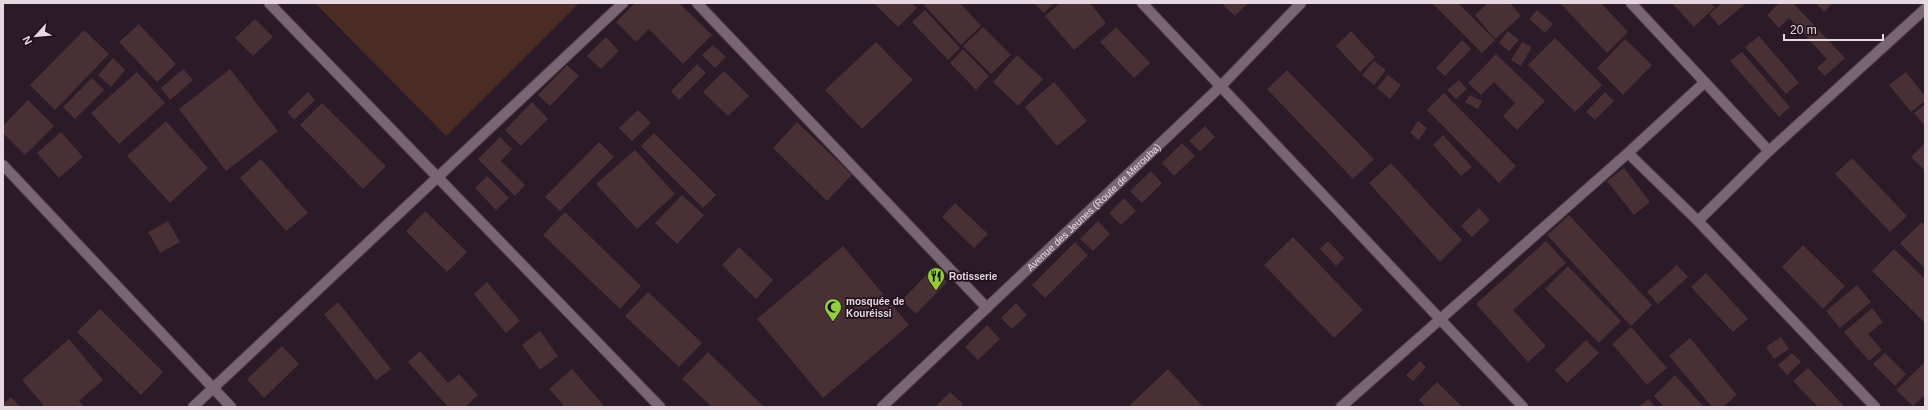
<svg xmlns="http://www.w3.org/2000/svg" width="1928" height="410" font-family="Arial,sans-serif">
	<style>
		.green { fill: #4a2c24 }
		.building { fill: #483034 }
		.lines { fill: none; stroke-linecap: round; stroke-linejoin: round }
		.street-casing { stroke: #453842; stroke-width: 12 }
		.secondary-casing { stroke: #453842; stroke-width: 12 }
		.street { stroke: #7a6574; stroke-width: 10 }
		.secondary { stroke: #7a6574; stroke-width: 10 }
		.labels { text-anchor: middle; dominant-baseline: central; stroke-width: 3.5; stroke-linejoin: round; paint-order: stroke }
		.street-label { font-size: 10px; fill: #e5d8e1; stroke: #21111d }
		.poi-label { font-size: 10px; font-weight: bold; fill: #e5d8e1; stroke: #21111d; text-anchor: start }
	</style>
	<rect width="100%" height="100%" fill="#2b1a27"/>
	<path class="green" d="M315 3H579L446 136Z"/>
	<path class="building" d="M635 3H679L712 35 683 64 649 29 636 42 616 22Z
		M874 3H912L917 8 898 27Z
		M926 3H960L981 26 961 45 924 5Z
		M1034 3H1054L1044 13Z
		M1060 3H1090L1106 23 1074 50 1045 16Z
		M1224 3H1248L1235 16 1223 5Z
		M1432 3H1458L1495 40 1482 53Z
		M1488 3H1510L1521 16 1495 39 1475 15Z
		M1560 3H1601L1628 32 1607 53Z
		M1672 3H1711L1715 7 1694 27Z
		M1722 3 1745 4 1719 26 1709 14Z
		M1779 3H1793L1845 58 1825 76 1817 68 1827 59 1789 18 1779 28 1767 15Z
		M1816 3H1833L1824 12Z
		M925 10 960 48 948 60 912 22Z
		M1537 10 1553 24 1545 33 1529 19Z
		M255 19 273 37 253 56 235 38Z
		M139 24 176 64 157 82 119 42Z
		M983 27 1011 55 991 74 963 46Z
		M1116 27 1150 63 1134 78 1100 42Z
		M84 30 109 54 55 110 30 85Z
		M1351 31 1375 57 1360 72 1336 46Z
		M1508 31 1519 40 1509 51 1499 43Z
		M1759 36 1799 83 1786 94 1745 47Z
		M606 37 619 51 601 69 587 56Z
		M1555 38 1602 85 1575 112 1528 65Z
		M1625 39 1652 65 1623 95 1597 68Z
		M1462 40 1471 49 1445 76 1436 68Z
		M876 42 913 80 862 129 825 90Z
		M1522 42 1532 47 1521 66 1511 60Z
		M713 45 726 57 715 68 702 55Z
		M963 49 989 76 976 90 950 63Z
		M1742 52 1790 107 1779 117 1730 61Z
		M1496 54 1545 101 1517 130 1503 116 1515 103 1494 82 1481 95 1468 83Z
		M1017 55 1043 79 1018 106 993 82Z
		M113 58 125 70 111 87 98 75Z
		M1374 61 1386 70 1374 85 1362 75Z
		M697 64 706 73 679 100 671 91Z
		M567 65 579 76 550 106 538 95Z
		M183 69 193 80 170 100 161 88Z
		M230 69 278 131 226 171 179 109Z
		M1287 70 1374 159 1353 179 1267 89Z
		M724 71 749 96 728 116 703 92Z
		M137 72 165 103 119 144 91 113Z
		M1906 72 1925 96V101L1911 112 1889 85Z
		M1388 75 1401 85 1390 99 1377 88Z
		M92 78 104 90 75 119 63 107Z
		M1459 80 1467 89 1456 99 1447 90Z
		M1054 82 1087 121 1057 146 1025 107Z
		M308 92 315 100 294 120 287 112Z
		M1605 92 1614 101 1595 120 1586 112Z
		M1444 93 1516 166 1499 183 1427 110Z
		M1470 95 1482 101 1478 109 1465 102Z
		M28 100 54 126 25 155 3 133V126Z
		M532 102 548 119 521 146 505 130Z
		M322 103 386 166 363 189 300 125Z
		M1925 104V126L1914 113Z
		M638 110 651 123 632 141 619 128Z
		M166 121 208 168 170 203 127 156Z
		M1418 121 1427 128 1419 140 1410 133Z
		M797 122 852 175 827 201 773 148Z
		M1205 126 1215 137 1200 151 1189 141Z
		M61 132 83 157 59 178 37 153Z
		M654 133 716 195 703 208 641 146Z
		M1443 135 1472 167 1461 176 1433 145Z
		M500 137 512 149 501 161 525 185 515 196 478 159Z
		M599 142 614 157 560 211 545 197Z
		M1182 143 1195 156 1174 176 1162 163Z
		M1925 143V171L1911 157Z
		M635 150 675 194 637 229 596 184Z
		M1852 158 1907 216 1890 232 1835 174Z
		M261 159 308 213 286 231 240 178Z
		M1391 163 1462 240 1440 262 1369 183Z
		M1624 168 1650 202 1634 215 1607 181Z
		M1151 171 1162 183 1142 203 1130 191Z
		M487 176 509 198 496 210 475 188Z
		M682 195 704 215 677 244 655 223Z
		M1124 198 1136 211 1121 225 1109 213Z
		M955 203 988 234 974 248 942 217Z
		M1479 208 1490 220 1472 237 1461 226Z
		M425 211 467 252 447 272 406 231Z
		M565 212 641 286 620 309 543 235Z
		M1569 215 1652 305 1631 326 1547 235Z
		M168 221 180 242 160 253 148 232Z
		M1098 221 1110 234 1093 251 1080 239Z
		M1922 222 1925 225V269L1900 243Z
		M1293 237 1363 310 1334 338 1264 265Z
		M1328 241 1344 258 1336 266 1320 249Z
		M1546 241 1566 263 1513 310 1546 346 1528 362 1476 304Z
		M1075 242 1088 255 1045 298 1032 285Z
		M1803 245 1845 286 1823 309 1782 267Z
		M843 246 909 325 823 398 757 319Z
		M739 247 773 280 756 299 722 265Z
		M1894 249 1925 279V323L1872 271Z
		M1677 265 1688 277 1658 304 1647 292Z
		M1568 266 1621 321 1599 343 1545 289Z
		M933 268 947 282 916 314 902 300Z
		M1706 273 1748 319 1733 332 1691 287Z
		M487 282 520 321 506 333 474 294Z
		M1857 285 1871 302 1840 328 1826 311Z
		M648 292 702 343 679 367 625 316Z
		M338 302 391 369 376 380 324 314Z
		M1016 303 1027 315 1012 329 1001 318Z
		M1872 308 1883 322 1868 334 1882 350 1869 361 1844 332Z
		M100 309 163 372 141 395 77 332Z
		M987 325 1000 339 978 360 965 347Z
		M1631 327 1667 368 1647 385 1612 344Z
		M540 331 558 356 540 370 522 345Z
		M1781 337 1789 349 1774 359 1766 347Z
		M1690 338 1737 395 1723 407H1712L1669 356Z
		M69 339 103 380 79 401 84 407H45L22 380Z
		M1586 340 1599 353 1567 383 1555 370Z
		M282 346 299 364 264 398 247 379Z
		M420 351 448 383 459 374 478 395 465 407H448L408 362Z
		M708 352 764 407H712L682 379Z
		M1792 353 1801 362 1787 375 1778 365Z
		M1885 353 1906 374 1895 386 1873 364Z
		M1420 361 1426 367 1413 381 1406 375Z
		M1925 362V395L1913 406 1896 390Z
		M1808 368 1845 407H1818L1793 381Z
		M572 369 605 407H565L549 389Z
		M1168 369 1203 407H1130L1129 406Z
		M1675 375 1704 407H1664L1654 396Z
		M1437 382 1462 407H1426L1419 400Z
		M950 392 963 404 960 407H935Z
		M11 397 20 407H3V404Z
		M1649 399 1655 407H1638Z"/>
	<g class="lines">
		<g class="street-casing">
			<path id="street" d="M269 3 660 407
				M697 3 987 308
				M1142 3 1523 407
				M1631 3 1769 151
				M1628 153 1698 221 1875 407
				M3 165 231 407
				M1698 221 1769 151 1925 9
				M193 407 623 3
				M1341 407 1628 153 1705 82"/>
		</g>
		<g class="secondary-casing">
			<g id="secondary">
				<path id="s1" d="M882 407 1221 86 1301 3"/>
			</g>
		</g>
		<use href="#street" class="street"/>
		<use href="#secondary" class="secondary"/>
	</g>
	<defs>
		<g id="restaurant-pin" transform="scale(0.9)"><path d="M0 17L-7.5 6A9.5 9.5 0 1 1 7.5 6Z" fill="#93cd3e" stroke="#21111d"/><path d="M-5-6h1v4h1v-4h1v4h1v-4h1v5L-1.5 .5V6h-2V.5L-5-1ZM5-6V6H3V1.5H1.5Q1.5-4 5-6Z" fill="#111"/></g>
		<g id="mosque-pin" transform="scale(0.9)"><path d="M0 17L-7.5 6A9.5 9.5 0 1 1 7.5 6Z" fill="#93cd3e" stroke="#21111d"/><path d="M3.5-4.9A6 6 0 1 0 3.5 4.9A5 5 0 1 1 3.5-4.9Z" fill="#111"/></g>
	</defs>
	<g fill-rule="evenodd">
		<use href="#restaurant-pin" x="936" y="276"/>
		<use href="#mosque-pin" x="833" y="307"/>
	</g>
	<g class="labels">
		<g class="street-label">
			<text stroke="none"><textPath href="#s1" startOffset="291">Avenue des Jeunes (Route de Merouba)</textPath></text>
		</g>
		<g class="poi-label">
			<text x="949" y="276">Rotisserie</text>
			<text x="846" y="301">mosquée de<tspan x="846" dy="12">Kouréissi</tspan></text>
		</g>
	</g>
	<rect width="1928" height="410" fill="none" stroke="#e5d8e1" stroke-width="8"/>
	<g transform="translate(36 36) rotate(243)" stroke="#21111d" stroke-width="3" paint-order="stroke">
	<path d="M0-3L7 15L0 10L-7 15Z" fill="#e5d8e1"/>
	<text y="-6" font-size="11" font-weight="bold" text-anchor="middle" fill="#e5d8e1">N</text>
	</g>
	<path d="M1784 34v6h99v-6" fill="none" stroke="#e5d8e1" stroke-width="2"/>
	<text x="1790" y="34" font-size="12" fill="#e5d8e1" stroke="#21111d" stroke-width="3" paint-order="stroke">20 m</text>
</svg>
